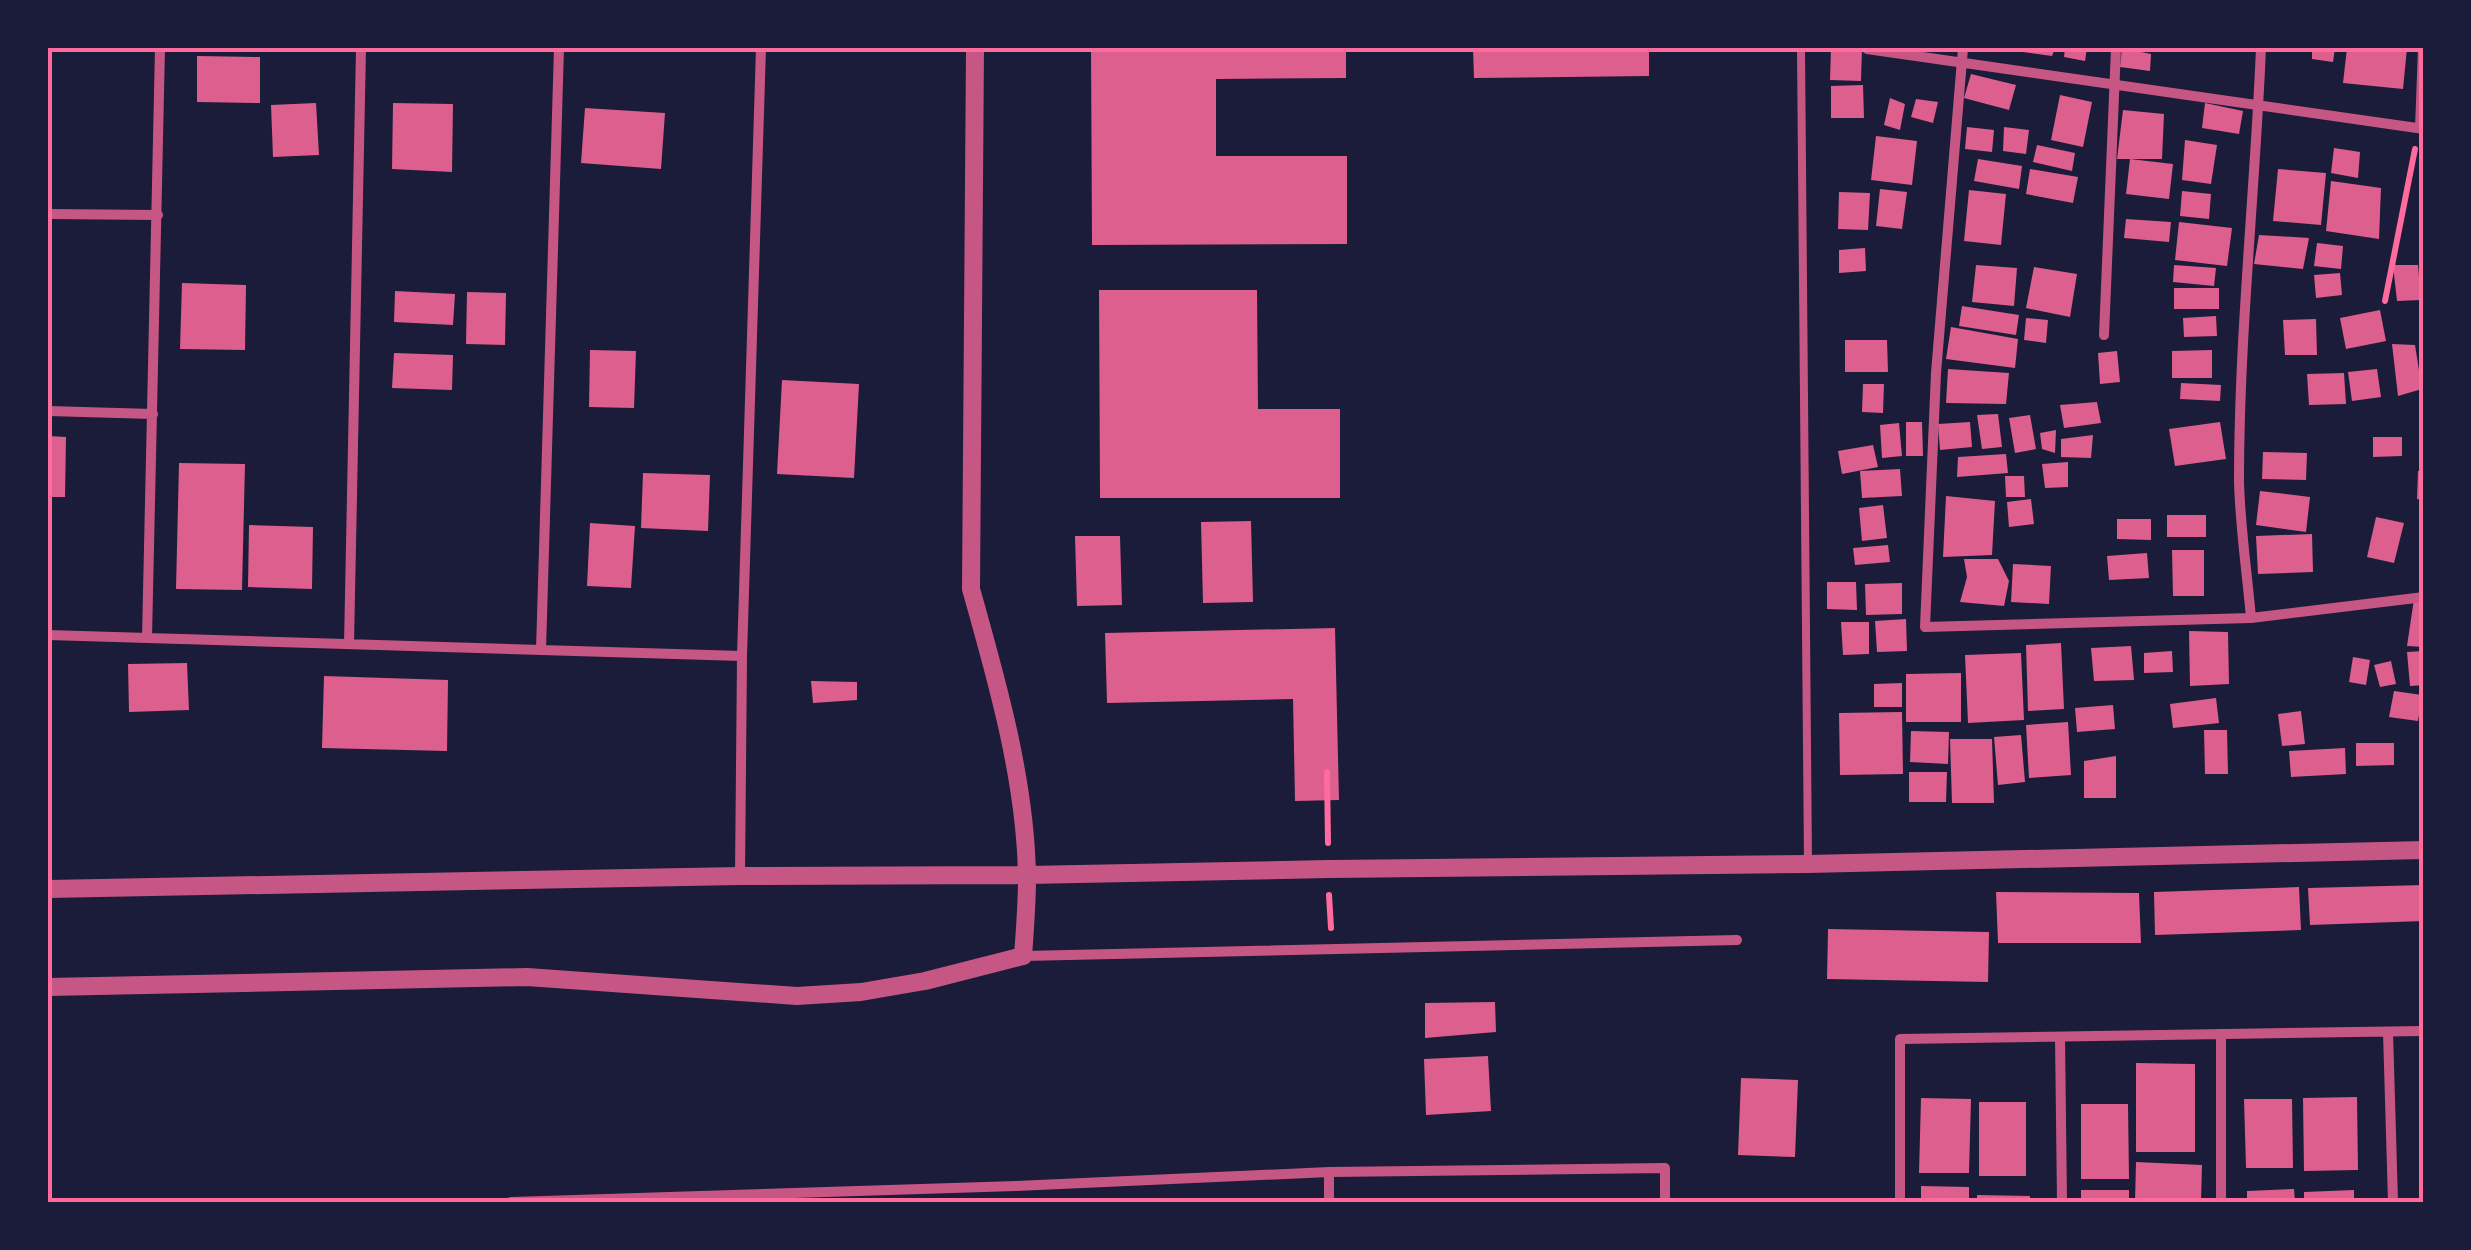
<svg xmlns="http://www.w3.org/2000/svg" width="2471" height="1250" font-family="'Archivo Narrow',sans-serif">
	<style>
		.building { fill: #dd5f8e }
		.lines { fill: none; stroke-linecap: round; stroke-linejoin: round }
		.path { stroke: #ff6b9d; stroke-width: 6 }
		.service { stroke: #c65784; stroke-width: 8 }
		.minor { stroke: #c65784; stroke-width: 10 }
		.tertiary { stroke: #c65784; stroke-width: 18 }
		.neatline { fill: none; stroke: #ff6b9d; stroke-width: 4 }
	</style>
	<rect width="100%" height="100%" fill="#1b1b3a"/>
	<path class="building" d="M1091 48H1346V78L1216 79V156H1347V244L1092 245Z
		M1473 48H1649V76L1474 78Z
		M1831 48H1862L1861 81 1830 80Z
		M2024 48H2055L2052 56 2023 52Z
		M2065 48H2087L2085 61 2064 57Z
		M2122 48 2151 54 2150 71 2120 67Z
		M2312 48H2335L2333 62 2312 59Z
		M2347 48H2407L2403 89 2343 83Z
		M197 56 260 57V103L197 102Z
		M1971 74 2016 85 2009 110 1964 98Z
		M1863 85 1864 118H1831V86Z
		M2060 95 2092 102 2083 147 2051 140Z
		M1890 98 1905 104 1900 130 1884 125Z
		M1916 99 1938 102 1933 123 1911 117Z
		M316 103 319 155 273 157 271 105Z
		M393 103 453 104 452 172 392 169Z
		M2205 103 2243 111 2239 134 2202 128Z
		M585 108 665 113 661 169 581 163Z
		M2123 110 2164 114 2162 159H2117Z
		M1967 127 1994 130 1992 152 1965 149Z
		M2004 127 2029 130 2026 154 2003 151Z
		M1876 136 1917 141 1912 185 1871 180Z
		M2185 140 2217 145 2211 184 2182 180Z
		M2037 145 2075 153 2072 171 2033 162Z
		M2334 148 2360 152 2358 178 2331 173Z
		M1978 159 2022 166 2019 189 1974 181Z
		M2130 159 2173 164 2169 199 2126 194Z
		M2030 169 2078 177 2073 203 2026 194Z
		M2278 169 2326 173 2321 225 2273 221Z
		M2331 181 2381 188 2379 239 2326 231Z
		M1880 189 1907 192 1902 229 1876 226Z
		M1969 190 2006 194 2001 245 1964 241Z
		M2182 191 2211 194 2209 219 2180 216Z
		M1839 192 1870 193 1868 230 1838 229Z
		M2126 219 2171 222 2169 242 2124 238Z
		M2179 222 2232 228 2227 266 2175 260Z
		M2259 235 2309 238 2303 269 2254 264Z
		M2317 243 2343 246 2341 269 2314 266Z
		M1865 248 1866 271 1839 273V250Z
		M1976 265 2017 268 2014 306 1972 302Z
		M2174 265 2216 268 2214 286 2173 282Z
		M2393 265H2418L2421 300 2397 301Z
		M2034 267 2077 274 2070 317 2026 308Z
		M2340 273 2342 295 2316 298 2314 275Z
		M182 283 246 285 245 350 180 349Z
		M2174 288H2219V309H2174Z
		M1099 290H1257L1258 409H1340V498H1100Z
		M395 291 455 294 453 325 394 322Z
		M467 292 506 293 505 345 466 344Z
		M1962 306 2019 315 2016 335 1959 326Z
		M2380 310 2386 341 2346 349 2340 318Z
		M2216 316 2217 336 2184 337 2183 318Z
		M2026 318 2048 320 2046 343 2024 340Z
		M2316 319 2317 355H2285L2283 320Z
		M1951 327 2018 339 2015 368 1946 359Z
		M1845 340H1887L1888 372H1845Z
		M2392 344 2415 345 2422 389 2398 396Z
		M590 350 636 351 634 408 589 407Z
		M2212 350V378H2172V351Z
		M2117 351 2120 382 2100 384 2098 353Z
		M394 353 453 355 452 390 392 388Z
		M1948 369 2009 373 2006 404 1946 403Z
		M2377 369 2381 397 2352 401 2348 372Z
		M2344 373 2346 404 2309 405 2307 374Z
		M782 380 859 384 854 478 777 474Z
		M2181 383 2221 385 2220 401 2180 399Z
		M1863 384H1884L1883 413 1862 412Z
		M2097 402 2101 423 2064 428 2060 405Z
		M1998 414 2002 447 1982 449 1977 415Z
		M2030 415 2036 449 2015 453 2009 418Z
		M1906 422H1922L1923 456H1906Z
		M1970 422 1972 447 1940 450 1938 424Z
		M2220 422 2226 459 2175 466 2169 429Z
		M1899 423 1902 456 1882 458 1880 425Z
		M2056 430 2055 453 2042 449 2040 433Z
		M2093 435 2091 458 2061 457V439Z
		M48 436 66 437 65 497H48Z
		M2373 437H2402V456L2373 457Z
		M1873 445 1878 467 1842 474 1838 451Z
		M2263 452 2307 453 2306 480 2262 479Z
		M2006 454 2008 473 1957 477 1958 457Z
		M2068 462V487L2045 488 2042 464Z
		M179 463 245 464 242 590 176 589Z
		M1900 469 1902 496 1862 498 1860 471Z
		M2418 471H2424V500L2417 499Z
		M643 473 710 475 708 531 641 528Z
		M2005 476H2024L2025 497H2006Z
		M2260 491 2310 497 2306 532 2256 525Z
		M1946 496 1995 501 1992 555 1943 557Z
		M2031 499 2034 524 2009 527 2007 502Z
		M1883 505 1887 538 1862 541 1859 508Z
		M2167 515H2206V537H2167Z
		M2376 517 2404 523 2394 563 2367 557Z
		M2117 519H2151V540L2117 539Z
		M1251 521 1253 602 1203 603 1201 522Z
		M590 523 635 526 631 588 587 586Z
		M249 525 313 527 312 589 248 587Z
		M2312 534 2313 572 2258 574 2256 536Z
		M1075 536H1120L1122 605 1077 606Z
		M1888 545 1890 562 1855 565 1853 548Z
		M2172 550H2204V596H2173Z
		M2147 553 2149 578 2109 580 2107 556Z
		M1964 559H1998L2009 581 2004 606 1960 602 1967 577Z
		M2013 564 2051 566 2049 604 2011 602Z
		M1827 582H1856L1857 610 1827 609Z
		M1902 583V614L1866 615 1865 584Z
		M2414 599 2424 600V647L2407 646Z
		M1906 619 1907 651 1877 652 1875 621Z
		M1841 622H1869V654L1843 655Z
		M1335 628 1339 800 1295 801 1293 699 1107 703 1105 633Z
		M2189 631 2228 632 2229 684 2190 686Z
		M2061 643 2064 709 2028 711 2026 645Z
		M2131 646 2134 680 2094 681 2091 648Z
		M2172 651 2173 672 2144 673V653Z
		M2424 651V685L2410 686 2407 652Z
		M2021 653 2024 720 1968 723 1965 655Z
		M2353 657 2370 660 2366 685 2349 682Z
		M2391 661 2396 684 2380 687 2374 665Z
		M187 663 189 710 129 712 128 664Z
		M1961 673V722H1906V674Z
		M324 676 448 680 447 751 322 748Z
		M811 681 857 682V700L813 703Z
		M1902 683V707H1874V684Z
		M2394 691 2422 695 2418 721 2389 717Z
		M2216 698 2219 723 2173 728 2170 704Z
		M2113 705 2115 729 2077 732 2075 708Z
		M2301 711 2305 744 2282 746 2278 714Z
		M1902 712 1903 774 1840 775 1839 713Z
		M2068 722 2071 775 2029 778 2026 725Z
		M2204 730H2227L2228 774H2205Z
		M1911 731 1949 732 1948 764 1910 762Z
		M2021 735 2025 782 1998 785 1994 737Z
		M1950 739H1992L1994 803H1952Z
		M2356 743H2394V765L2356 766Z
		M2345 748 2346 774 2291 777 2289 751Z
		M2116 756V798H2084V761Z
		M1909 772H1947L1946 802H1909Z
		M2424 885V921L2310 925 2308 888Z
		M2299 887 2301 930 2155 935 2154 892Z
		M1996 892 2139 893 2141 943H1998Z
		M1828 929 1989 932 1988 982 1827 979Z
		M1495 1002 1496 1032 1425 1038V1003Z
		M1488 1056 1491 1111 1426 1115 1424 1059Z
		M2136 1063 2195 1064V1152H2136Z
		M1741 1078 1798 1080 1795 1157 1738 1155Z
		M2357 1097 2358 1170 2304 1171 2303 1098Z
		M1921 1098 1971 1099 1969 1173H1919Z
		M2244 1099H2292L2293 1168H2246Z
		M1979 1102H2026V1176H1979Z
		M2081 1104H2128L2129 1179H2081Z
		M2136 1162 2202 1165 2201 1202H2135Z
		M1921 1186 1969 1187V1202H1921Z
		M2294 1189 2295 1202H2247V1191Z
		M2081 1190H2129V1202H2081Z
		M2354 1190V1202H2304V1192Z
		M1977 1195 2030 1196V1202H1977Z"/>
	<g class="lines">
		<path class="path" d="M2385 301 2415 149
			M1327 772 1328 843
			M1329 895 1331 928"/>
		<path class="service" d="M1801 48 1808 863"/>
		<path class="minor" d="M1963 48 1936 373 1925 627 2251 618 2424 597
			M1867 49 2424 129
			M2420 128 2423 48
			M48 214 158 215
			M2104 335 2116 48
			M48 411 153 414
			M2251 618C2247 572 2240 526 2239 481 2239 336 2255 192 2261 48
			M48 635 742 656
			M147 638 160 48
			M349 644 361 48
			M541 650 559 48
			M740 876 742 656 761 48
			M1023 956 1737 940
			M2388 1032 2393 1202
			M2060 1037 2062 1202
			M1329 1172V1202
			M511 1202 1016 1186 1329 1172 1665 1168V1202
			M1900 1202V1039L2424 1031
			M2221 1202V1034"/>
		<path class="tertiary" d="M48 889 740 876 1027 875 1329 869 1808 864 2424 850
			M48 987 527 977 797 996 861 992 925 981 1023 956C1025 930 1027 904 1027 878 1026 782 997 681 971 589L975 48"/>
	</g>
	<rect width="2471" height="1250" fill="none" stroke="#1b1b3a" stroke-width="100"/>
	<rect x="50" y="50" width="2371" height="1150" class="neatline"/>
</svg>
